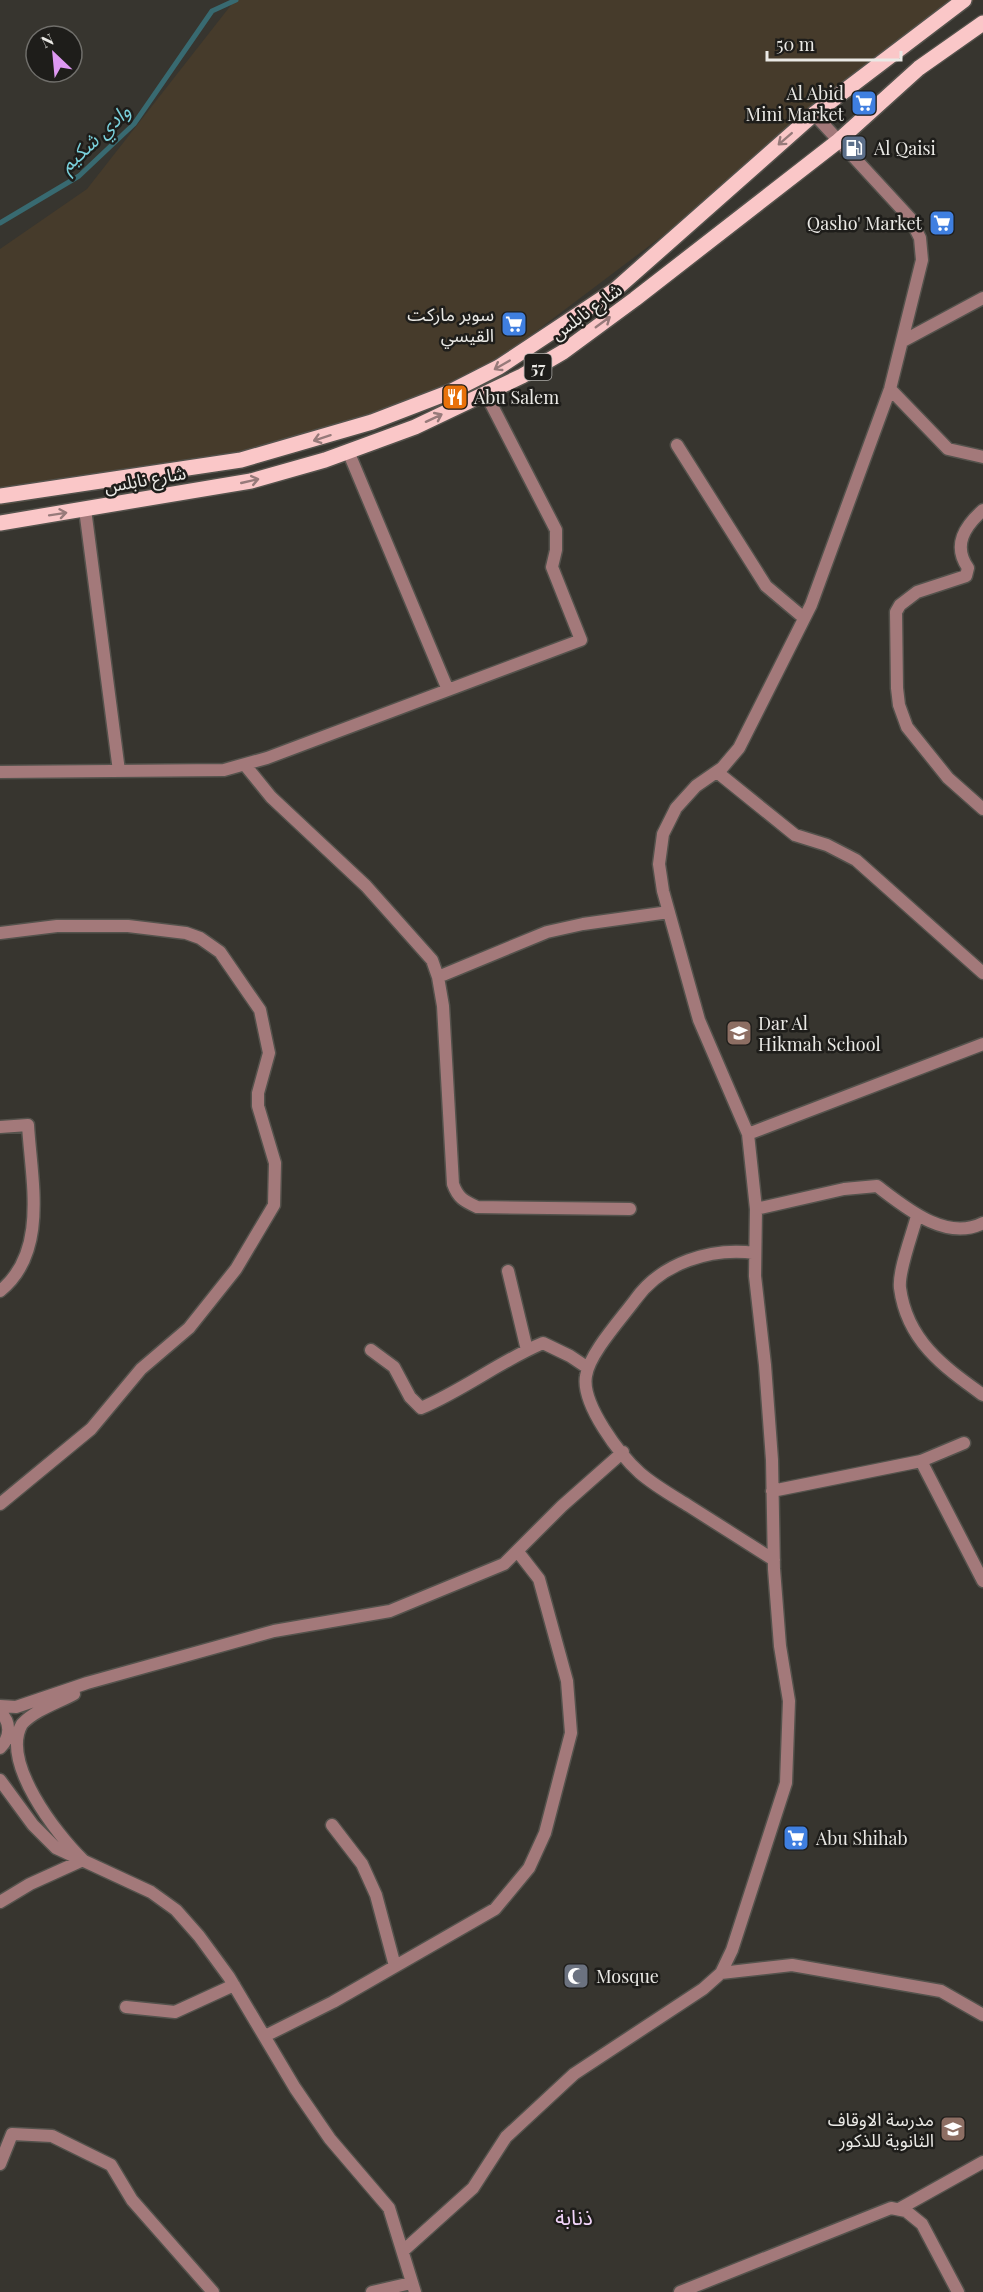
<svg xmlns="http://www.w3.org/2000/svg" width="983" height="2292" font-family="'Playfair Display','Noto Sans Arabic',serif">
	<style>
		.industrial { fill: #463b2b }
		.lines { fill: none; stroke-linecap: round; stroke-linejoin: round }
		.stream { stroke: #386a71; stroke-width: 5 }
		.minor-casing { stroke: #54524c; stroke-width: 15 }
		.tertiary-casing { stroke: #54524c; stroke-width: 15 }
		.primary-casing { stroke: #54524c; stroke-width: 18 }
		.minor { stroke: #a3797a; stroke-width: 12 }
		.tertiary { stroke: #a3797a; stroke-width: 12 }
		.primary { stroke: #fac7c8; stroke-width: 15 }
		.oneway { stroke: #977a7a }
		.labels { text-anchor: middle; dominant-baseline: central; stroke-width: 5; stroke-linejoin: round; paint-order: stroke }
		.shield { fill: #1e1d1a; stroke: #adaca8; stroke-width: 1.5 }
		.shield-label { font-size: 16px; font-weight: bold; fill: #eae9e5 }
		.poi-label { font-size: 18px; fill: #eae9e5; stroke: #1e1d1a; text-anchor: start }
		.street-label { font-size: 18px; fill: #eae9e5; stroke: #1e1d1a }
		.water-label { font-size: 20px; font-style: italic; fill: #7ad1dc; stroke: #1e1d1a }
		.quarter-label { font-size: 21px; fill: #f3d5fb; stroke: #1e1d1a }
	</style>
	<rect width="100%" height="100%" fill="#37352f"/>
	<path class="industrial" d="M235 0H975L457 391 131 483 0 506V249L87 189Z"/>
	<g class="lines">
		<path class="stream" d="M0 223 79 176 134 124 212 11 236 0"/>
		<g class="minor-casing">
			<path id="minor" d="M903 341 983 298
				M890 389 948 449 983 457
				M677 445 766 586 804 618
				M348 451 448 690
				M85 509 119 771
				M983 510C965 526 952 545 968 568L966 576 917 592 900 605 896 612 897 688 899 705 907 727 948 778 983 809
				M245 765 271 797 366 886 432 960 438 977 443 1006 453 1184C458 1198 464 1201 477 1207L630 1209
				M0 772 224 770 267 758 581 640 552 567 556 550V530L486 394
				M717 772 795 835 827 845 856 860 983 973
				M0 933 57 926H128L186 933 200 938 220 952 260 1010 269 1053 258 1093V1106L275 1163 274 1205 236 1269 189 1328 141 1369 91 1429 0 1504
				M438 977 547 932 583 924 669 912
				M0 1127 28 1125C31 1179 49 1252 0 1291
				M748 1134 983 1044
				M756 1209 844 1189 877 1186C906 1208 946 1242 983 1223
				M917 1216C912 1235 898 1271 900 1288 907 1341 944 1367 983 1395
				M755 1253C711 1247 661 1263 635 1300 621 1319 589 1354 586 1376 581 1404 620 1455 640 1473 655 1486 673 1496 689 1506 717 1524 746 1542 774 1560
				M508 1271 527 1350
				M371 1350 394 1367 410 1397 421 1408C464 1390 500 1361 543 1343L570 1356 588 1368
				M921 1461 983 1581
				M772 1491 921 1461 964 1443
				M0 1706 16 1707 87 1683 274 1631 390 1611 504 1564 562 1506 623 1452
				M0 1712C11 1722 11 1737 0 1748
				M0 1780 33 1825 56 1848 151 1892 176 1910 199 1936 229 1977 295 2088 330 2139 389 2208 415 2292
				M332 1825 362 1864 376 1895 395 1966
				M0 1902 30 1884 83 1860C57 1835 0 1762 22 1724 35 1710 57 1703 74 1694
				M721 1973 792 1965 941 1991 983 2015
				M126 2007 175 2012 234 1985
				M265 2036 333 2002 495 1909 529 1868 545 1833 571 1733 567 1681 539 1579 518 1552
				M0 2164 12 2134 52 2136 111 2165 132 2200 213 2292
				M403 2251 473 2188 506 2137 574 2074 703 1989 721 1973 732 1950 786 1783 789 1701 780 1646 774 1569 772 1460 765 1365 755 1276 756 1209 748 1134 699 1020 663 891 659 864 663 834 676 808 696 786 722 768 739 748 811 605 890 389 922 260 920 238 910 218 814 114
				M372 2292 411 2283
				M680 2292 891 2208 906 2211 922 2224 958 2292"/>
		</g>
		<g class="tertiary-casing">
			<path id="tertiary" d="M899 2209 983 2162"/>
		</g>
		<g class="primary-casing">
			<path id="primary" d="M0 496 241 460 372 422 450 392 499 367 615 290 814 114 964 0
				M0 523 251 481 325 460 415 427 522 376 563 352 635 299 837 142 919 68 983 23"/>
		</g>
		<use href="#minor" class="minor"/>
		<use href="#tertiary" class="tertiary"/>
		<use href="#primary" class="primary"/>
	</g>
	<defs><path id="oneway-shaft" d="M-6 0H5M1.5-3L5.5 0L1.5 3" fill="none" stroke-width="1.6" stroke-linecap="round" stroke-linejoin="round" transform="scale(1.5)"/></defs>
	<g class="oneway">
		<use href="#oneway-shaft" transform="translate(785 139) rotate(139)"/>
		<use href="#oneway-shaft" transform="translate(603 322) rotate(-36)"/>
		<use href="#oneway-shaft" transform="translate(502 365) rotate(150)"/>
		<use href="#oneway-shaft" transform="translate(434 418) rotate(-25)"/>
		<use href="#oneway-shaft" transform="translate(322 438) rotate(162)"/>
		<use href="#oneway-shaft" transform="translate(250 481) rotate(-13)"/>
		<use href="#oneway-shaft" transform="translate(58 514) rotate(-9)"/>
	</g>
	<defs>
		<g id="supermarket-square" transform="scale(1.35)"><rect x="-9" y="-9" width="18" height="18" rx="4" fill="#3f7fe0" stroke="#1e1d1a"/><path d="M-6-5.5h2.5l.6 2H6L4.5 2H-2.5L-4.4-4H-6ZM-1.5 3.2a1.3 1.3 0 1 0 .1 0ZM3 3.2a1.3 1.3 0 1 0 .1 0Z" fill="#fff"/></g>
		<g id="fuel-square" transform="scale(1.35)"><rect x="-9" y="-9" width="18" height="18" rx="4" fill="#5c6f8a" stroke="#1e1d1a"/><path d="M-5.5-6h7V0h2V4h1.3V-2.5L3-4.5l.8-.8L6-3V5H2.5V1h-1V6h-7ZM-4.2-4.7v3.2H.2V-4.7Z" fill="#fff"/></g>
		<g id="restaurant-square" transform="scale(1.35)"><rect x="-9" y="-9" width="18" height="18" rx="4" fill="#e8710a" stroke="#1e1d1a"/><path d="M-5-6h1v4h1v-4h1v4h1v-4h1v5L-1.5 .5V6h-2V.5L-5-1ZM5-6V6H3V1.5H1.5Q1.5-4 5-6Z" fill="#fff"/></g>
		<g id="school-square" transform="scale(1.35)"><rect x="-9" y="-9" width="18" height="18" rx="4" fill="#8d6e63" stroke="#1e1d1a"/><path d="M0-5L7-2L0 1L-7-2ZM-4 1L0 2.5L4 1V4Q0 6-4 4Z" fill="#fff"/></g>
		<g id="mosque-square" transform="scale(1.35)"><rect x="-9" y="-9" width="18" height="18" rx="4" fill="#6b7280" stroke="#1e1d1a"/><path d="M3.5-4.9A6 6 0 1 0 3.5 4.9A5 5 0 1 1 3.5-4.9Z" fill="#fff"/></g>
	</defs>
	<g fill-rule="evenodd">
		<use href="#supermarket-square" x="864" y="103"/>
		<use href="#fuel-square" x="854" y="148"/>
		<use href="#supermarket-square" x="942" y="223"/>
		<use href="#supermarket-square" x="514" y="324"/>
		<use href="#restaurant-square" x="455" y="397"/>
		<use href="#school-square" x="739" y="1033"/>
		<use href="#supermarket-square" x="796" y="1838"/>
		<use href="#mosque-square" x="576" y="1976"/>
		<use href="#school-square" x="953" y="2129"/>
	</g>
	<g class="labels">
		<rect class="shield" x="524.5" y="354" width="27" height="26" rx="4.5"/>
		<g class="shield-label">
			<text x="538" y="367">57</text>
		</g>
		<g class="poi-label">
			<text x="844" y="93" text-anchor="end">Al Abid<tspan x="844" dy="21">Mini Market</tspan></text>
			<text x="874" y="148">Al Qaisi</text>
			<text x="922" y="223" text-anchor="end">Qasho' Market</text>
			<text x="494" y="314" text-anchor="end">سوبر ماركت<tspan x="494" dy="21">القيسي</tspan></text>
			<text x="474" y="397">Abu Salem</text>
			<text x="758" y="1023">Dar Al<tspan x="758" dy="21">Hikmah School</tspan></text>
			<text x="816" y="1838">Abu Shihab</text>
			<text x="596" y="1976">Mosque</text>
			<text x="934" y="2119" text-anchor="end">مدرسة الاوقاف<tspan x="934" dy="21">الثانوية للذكور</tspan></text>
		</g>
		<g class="street-label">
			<text transform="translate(586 311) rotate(-36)">شارع نابلس</text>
			<text transform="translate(145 479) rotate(-10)">شارع نابلس</text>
		</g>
		<g class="water-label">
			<text transform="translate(94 137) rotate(-43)">وادي شكيم</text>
		</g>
		<g class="quarter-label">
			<text x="574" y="2216">ذنابة</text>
		</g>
	</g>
	<g transform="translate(54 54) rotate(334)"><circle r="28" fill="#1e1d1a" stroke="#706f6b" stroke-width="1.5"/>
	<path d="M0-4.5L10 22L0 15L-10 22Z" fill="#de98f2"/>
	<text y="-9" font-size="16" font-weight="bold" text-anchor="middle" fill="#eae9e5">N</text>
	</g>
	<path d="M767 51v9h134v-9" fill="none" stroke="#eae9e5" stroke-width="3"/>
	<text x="776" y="51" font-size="18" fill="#eae9e5" stroke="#1e1d1a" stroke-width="4.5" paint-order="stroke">50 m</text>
</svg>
